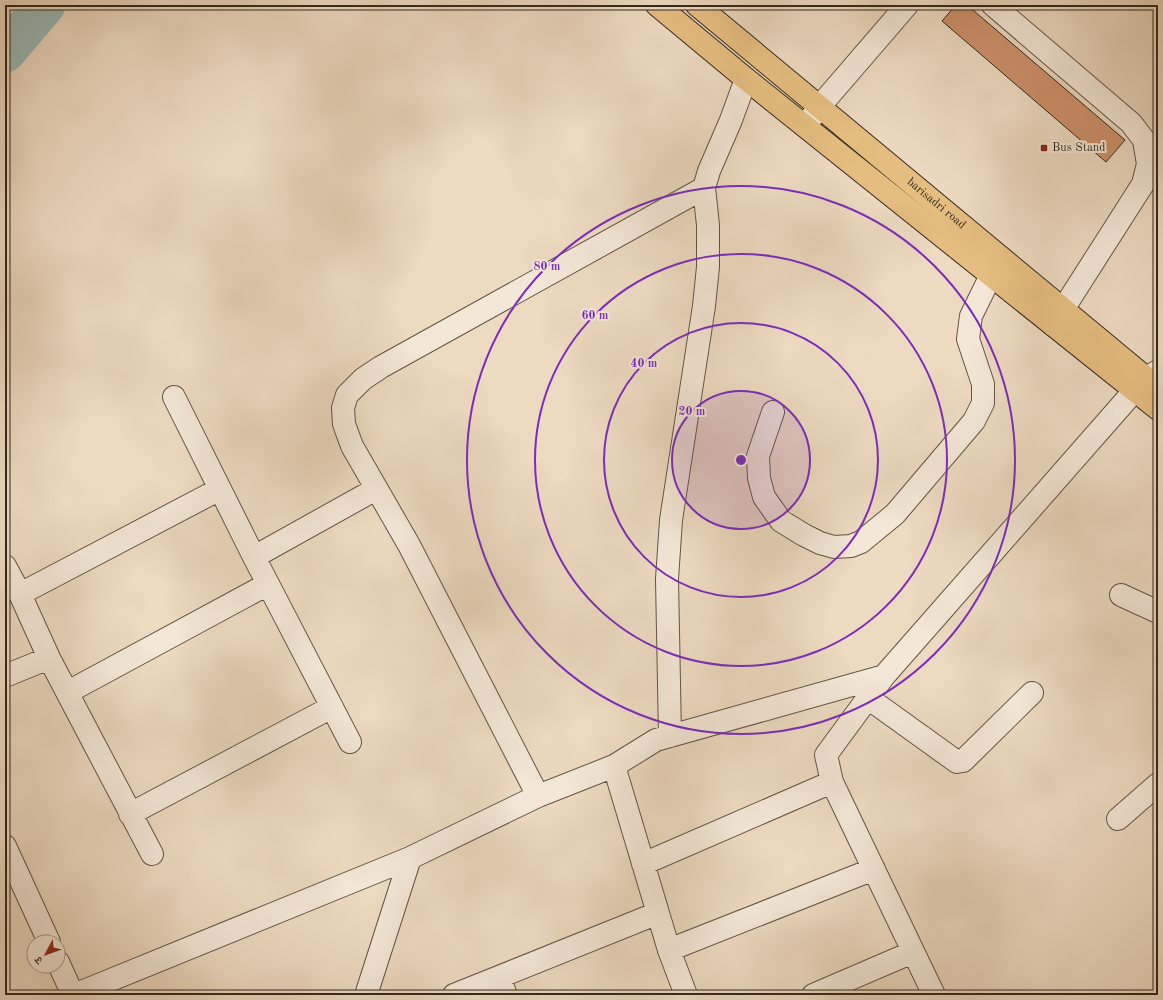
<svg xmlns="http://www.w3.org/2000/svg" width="1163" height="1000" font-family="'Old Standard TT','Noto Serif Devanagari',serif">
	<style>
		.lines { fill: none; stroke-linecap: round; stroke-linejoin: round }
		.river { stroke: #99bab7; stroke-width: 41 }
		.building { fill: #cd926b; stroke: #33281e }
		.minor-casing { stroke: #615447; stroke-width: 24 }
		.major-casing { stroke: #33281e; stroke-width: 24 }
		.minor { stroke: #f3e7d7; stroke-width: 22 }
		.major { stroke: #e6bd80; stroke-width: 22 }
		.ring { fill: none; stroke: #7b2cbf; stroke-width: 2 }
		.poi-dot { fill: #8f2418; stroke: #f3e7d7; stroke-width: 1.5 }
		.labels { text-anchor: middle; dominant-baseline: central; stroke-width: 4; stroke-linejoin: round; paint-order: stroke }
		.poi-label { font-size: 12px; fill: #33281e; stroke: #f3e7d7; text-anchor: start }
		.street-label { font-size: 12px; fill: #33281e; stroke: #f3e7d7 }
		.centre { fill: #7b2cbf; stroke: #f3e7d7; stroke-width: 2 }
		.ring-label { font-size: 12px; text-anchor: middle; font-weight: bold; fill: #7b2cbf; stroke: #f3e7d7; stroke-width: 4; stroke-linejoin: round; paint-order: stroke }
	</style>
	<rect width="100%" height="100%" fill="#ecdac1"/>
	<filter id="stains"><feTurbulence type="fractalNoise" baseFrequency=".005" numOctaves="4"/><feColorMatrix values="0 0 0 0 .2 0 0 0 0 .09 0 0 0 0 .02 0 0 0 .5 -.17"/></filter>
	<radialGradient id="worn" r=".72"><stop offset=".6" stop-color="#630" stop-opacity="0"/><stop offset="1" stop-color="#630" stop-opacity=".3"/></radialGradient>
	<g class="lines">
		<path class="river" d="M5 52 45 5"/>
	</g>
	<path class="building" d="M956 5H967L1125 140 1106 162 942 21Z"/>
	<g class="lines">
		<g class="minor-casing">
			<path id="minor" d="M993 5 1131 123 1144 140 1148 164 1143 184 1053 325
				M805 126 820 106 907 5
				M174 397 254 557 350 742
				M773 412 758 456 759 478 764 497 781 521 804 535 820 543 834 547 851 546 861 542 895 514 974 421 983 403V384L968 339 971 316 999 259
				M254 557 376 489
				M5 566 20 594 49 658 152 854
				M20 594 220 489
				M1121 595 1158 612
				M5 676 49 658
				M884 676 826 755 832 782 934 995
				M68 692 268 584
				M868 698 957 762 963 761 968 756 1032 693
				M670 736 667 579 671 520 704 306 708 267V225L704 188 709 171 731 120 746 79
				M538 796 409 545 352 446 344 424 343 408 347 395 363 379 381 367 704 188
				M130 814 332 707
				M1118 819 1158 784
				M5 846 49 942
				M643 864 832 782
				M669 950 874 869
				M58 962 73 995
				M499 977 506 995
				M74 995 410 858
				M366 995 410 858 538 796 614 766
				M454 995 658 913
				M686 995 669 950 614 766 656 740 884 676 1135 390 1146 378 1158 371
				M813 995 913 952"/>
		</g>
		<g class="major-casing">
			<g id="major">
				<path d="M657 5 746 79 1158 409"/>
				<path id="s1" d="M697 5 1158 388"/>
			</g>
		</g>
		<use href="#minor" class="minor"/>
		<use href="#major" class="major"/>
	</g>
	<circle cx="741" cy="460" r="69" fill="#7b2cbf" fill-opacity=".12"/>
	<g class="ring">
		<circle cx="741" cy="460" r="69"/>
		<circle cx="741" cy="460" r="137"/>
		<circle cx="741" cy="460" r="206"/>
		<circle cx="741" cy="460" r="274"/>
	</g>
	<rect class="poi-dot" x="1040" y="144" width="8" height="8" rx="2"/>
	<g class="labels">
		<g class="poi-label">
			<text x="1052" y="148">Bus Stand</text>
		</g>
		<g class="street-label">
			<text stroke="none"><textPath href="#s1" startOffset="311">barisadri road</textPath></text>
		</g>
	</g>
	<circle cx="741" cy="460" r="6" class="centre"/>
	<g class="ring-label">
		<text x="547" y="270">80 m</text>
		<text x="595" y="319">60 m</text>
		<text x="644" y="367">40 m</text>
		<text x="692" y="415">20 m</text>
	</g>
	<rect width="1163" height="1000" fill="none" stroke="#ecdac1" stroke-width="20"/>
	<rect x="6" y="6" width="1151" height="988" fill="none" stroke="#33281e" stroke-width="2"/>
	<rect x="10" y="10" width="1143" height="980" fill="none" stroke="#33281e"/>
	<g transform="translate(46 954) rotate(229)"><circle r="19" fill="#f3e7d7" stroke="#a69b8d"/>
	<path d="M0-3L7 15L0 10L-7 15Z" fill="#8f2418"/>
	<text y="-6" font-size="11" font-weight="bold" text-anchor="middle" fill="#33281e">उ</text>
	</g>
	<rect width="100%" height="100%" filter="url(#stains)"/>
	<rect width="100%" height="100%" fill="url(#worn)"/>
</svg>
